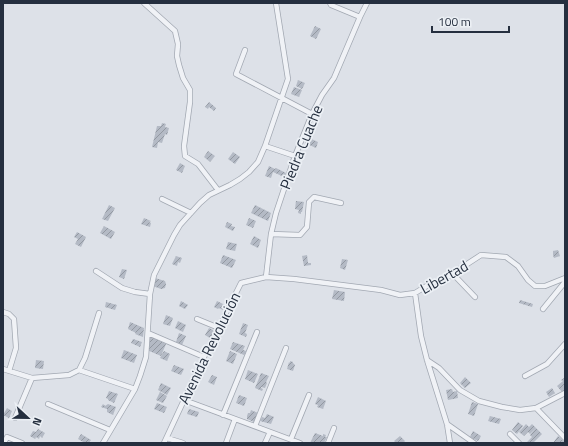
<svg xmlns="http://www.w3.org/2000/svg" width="568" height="446" font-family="'Titillium Web',sans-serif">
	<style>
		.building { fill: url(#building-hatch) }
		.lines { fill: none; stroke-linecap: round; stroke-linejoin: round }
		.street-casing { stroke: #a2a8b2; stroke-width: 6 }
		.street { stroke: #f0f2f6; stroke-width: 4.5 }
		.labels { text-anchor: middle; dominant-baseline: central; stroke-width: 3.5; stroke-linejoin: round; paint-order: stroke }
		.street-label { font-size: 15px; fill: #252f3f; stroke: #ecf0f5 }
	</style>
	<defs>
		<pattern id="building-hatch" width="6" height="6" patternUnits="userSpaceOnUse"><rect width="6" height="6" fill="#b4bac5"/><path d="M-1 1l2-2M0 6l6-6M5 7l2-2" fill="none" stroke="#9298a1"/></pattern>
	</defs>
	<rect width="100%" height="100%" fill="#dde1e8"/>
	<path class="building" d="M315 26 321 29 316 39 310 36Z
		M298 80 305 83 302 89 296 86Z
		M294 87 302 90 299 97 291 94Z
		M209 102 216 108 214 111 209 107 208 109 205 107Z
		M162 123 166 124 165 127 169 128 167 135 165 134 162 143 158 142 157 148 152 147 157 126H161Z
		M307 137 318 142 316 148 305 143Z
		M208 151 215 156 210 162 204 157Z
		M233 152 240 157 235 164 228 159Z
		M180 163 185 166 182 173 176 170Z
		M269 166 275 169 276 168 286 173 284 177 273 172 271 178 265 176Z
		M296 201 304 202 302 212H301V214L298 213 299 210 295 209Z
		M109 205 115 208 108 221 102 219Z
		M255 205 271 213 268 221 251 213Z
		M144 218 151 221 149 222 151 223 150 227 141 224Z
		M249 218 256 221 253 228 246 225Z
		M227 222 232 224 231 226 235 227 233 231 225 227Z
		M104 226 115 232 111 239 100 233Z
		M77 232 86 237 81 247 75 244 78 239 74 237Z
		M254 236 261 240 258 248 250 244Z
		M228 242 237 244 235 251 226 249Z
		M558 250 560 256 554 258 553 255V251Z
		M223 255 236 260 232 268 220 263Z
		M307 255 308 263H311V265L304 266 302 256Z
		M176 256 182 258 180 263 178 262 177 266 172 264Z
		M342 259 348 260 345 270 340 268Z
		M122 269 127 270 124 279 119 277Z
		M155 278 165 281 166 284 165 288 161 289 153 286Z
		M334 290 345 292 344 301 332 299Z
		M520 300 533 304 532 307 519 303Z
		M181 301 188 305 185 309 179 306Z
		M217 301 225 305 223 310 219 308 218 309 214 307Z
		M106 302 117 305 115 310 105 307Z
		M166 315 173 318 170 326 163 324Z
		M178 321 186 325 183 332 175 328Z
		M130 322 144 328 143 337 135 334 136 333 128 329Z
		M243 323 248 325 245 333 247 334 246 337 239 334Z
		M209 328 213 330V331L214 332 210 338 205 335Z
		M179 333 186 336 182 345 176 342Z
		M149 336 166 344 161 356 147 350Z
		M133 339 142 342 140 347 131 343Z
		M233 342 245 346 243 350 246 351 245 354 244 355 230 349Z
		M124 350 137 355 134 363 121 358Z
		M164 351 170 354 167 361 160 358Z
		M230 351 237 354 233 364 226 361Z
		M36 360 44 361 43 369 35 368Z
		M290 361 293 362V363L295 365 293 371 287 369 289 362 290 363Z
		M174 365 184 369 181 375 171 371Z
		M248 370 258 374 254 383 245 379Z
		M261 373 269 376 266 382 267 383 265 388 261 387V388L263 389 262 391 255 388Z
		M212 375 217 377 214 385 208 382Z
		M465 377 471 383 465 388 460 383Z
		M564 378 565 380V390L562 392 557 386 563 381 561 380Z
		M161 383 171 388 167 395 158 390Z
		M552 388 555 393 549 397 546 392Z
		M452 389 453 392 457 391 458 398 448 400 446 390Z
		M109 391 118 394 114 403 108 400V399L106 398Z
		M160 392 167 396 163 403 156 400Z
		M239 395 247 398 244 406 236 403Z
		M318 397 326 401 323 409 317 407 318 405 315 404Z
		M472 402 478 404 474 416 468 414Z
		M157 403 167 407 164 413 154 409Z
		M103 404 105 406 108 404 116 407 113 415 107 412V409L101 407Z
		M7 408 12 411 9 418 3 415Z
		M189 409 199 412 197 417 187 414Z
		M251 410 258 413 254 422 247 419V416L248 413H250Z
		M267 414 274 417 271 424 260 421 262 417 265 418Z
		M490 416 501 419 499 424 488 421Z
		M518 422 523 426 517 434 512 430Z
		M526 424 529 427 532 424 536 428 530 434 528 432 524 436 519 432Z
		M536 428 542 434 533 443H526L532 437 530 435Z
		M38 429 45 433 42 438 40 436 39 439 36 437 35 439 30 436 33 431 36 432Z
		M473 431 481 436 478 441 470 437Z
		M315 433 323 436V434L326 435 325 437H327L324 443H310Z
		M81 434 91 440 89 443H85L78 439Z
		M400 436 405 441 402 443H396L394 441Z
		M558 436 565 442V443H553Z"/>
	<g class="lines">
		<g class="street-casing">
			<path id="street" d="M144 3 175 31 178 44 177 56 179 65 183 78 190 90V102L184 146 185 156 198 164 218 190
				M330 3 331 5 360 17
				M245 50 236 74 312 114
				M265 146 295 156
				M162 199 191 213
				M271 234 300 235 307 227 309 202 314 197 341 203
				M96 271 122 288 135 292 150 294
				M453 274 475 297
				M266 277 271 234 276 213 295 156 312 114 322 95 334 78 360 17 367 3
				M415 293 421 336 427 360 447 424 450 443
				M543 309 565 282
				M3 312 9 314 14 319 16 348 9 371
				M197 319 219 328
				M148 333 204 357
				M427 360 439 368 460 390 479 401 502 407 520 410 536 408 565 393
				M3 369 32 378 69 375 79 370 135 389
				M79 370 85 358 99 313
				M525 376 547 364 565 344
				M184 400 300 443
				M48 404 110 430
				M536 408 565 438
				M223 415 257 332
				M15 418 32 378
				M447 424 474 443
				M255 426 286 348
				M510 434 519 443
				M167 438 183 443
				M291 439 309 395
				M4 443 7 437 22 443
				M103 443 135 389 140 376 146 357 150 294 154 275 174 235 180 225 200 203 209 195 230 185 240 179 249 172 258 162 265 146 288 79 276 3
				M164 443 204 357 241 283 266 277 294 279 381 290 400 295 415 293 430 284 444 279 481 255 506 257 518 266 528 280 535 286H545L565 278
				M226 443 235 419
				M265 443 270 432
				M328 443 334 428"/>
		</g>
		<use href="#street" class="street"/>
	</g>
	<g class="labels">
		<g class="street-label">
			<text transform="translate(301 147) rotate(-68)">Piedra Cuache</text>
			<text transform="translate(444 277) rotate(-29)">Libertad</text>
			<text transform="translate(209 348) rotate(-64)">Avenida Revolución</text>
		</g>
	</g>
	<rect width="568" height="446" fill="none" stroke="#252f3f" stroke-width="8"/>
	<g transform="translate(28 418) rotate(112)" stroke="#ecf0f5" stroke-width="3" paint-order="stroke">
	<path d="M0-3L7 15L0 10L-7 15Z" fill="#252f3f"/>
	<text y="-6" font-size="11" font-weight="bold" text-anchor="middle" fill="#252f3f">N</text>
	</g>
	<path d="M432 26v6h77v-6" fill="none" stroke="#252f3f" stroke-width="2"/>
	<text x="438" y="26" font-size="12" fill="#252f3f" stroke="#ecf0f5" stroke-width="3" paint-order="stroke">100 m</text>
</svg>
